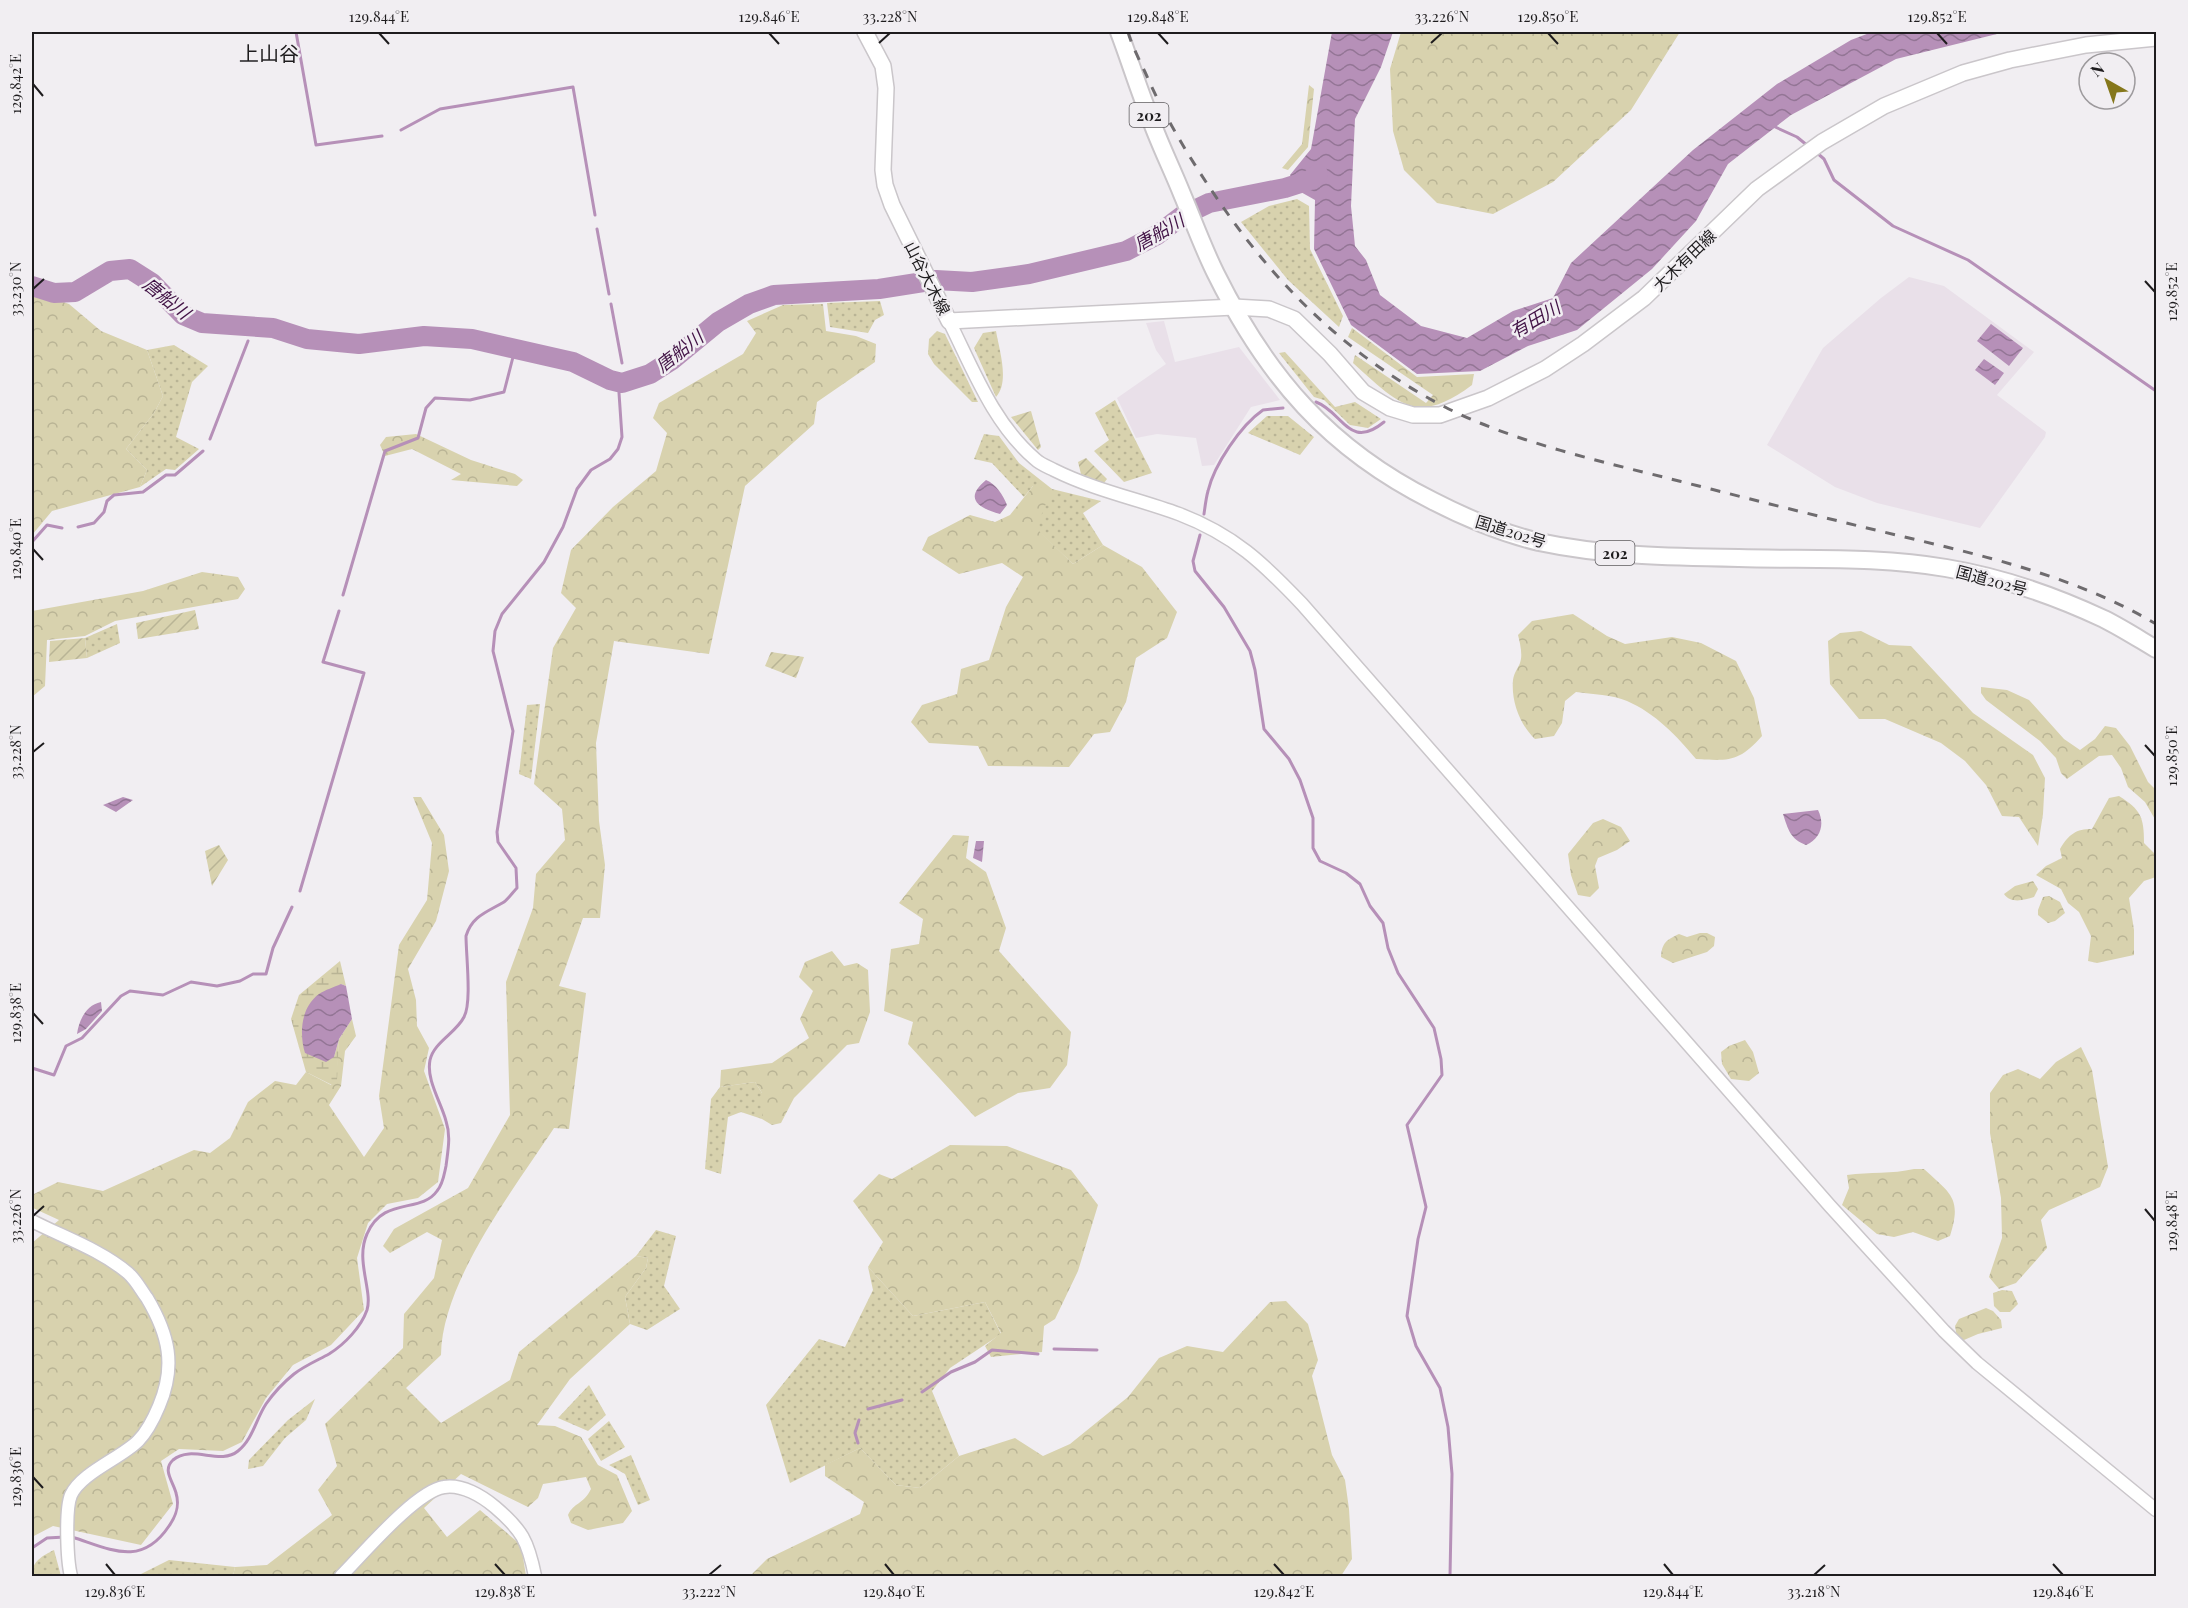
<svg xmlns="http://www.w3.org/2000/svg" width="2188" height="1608" font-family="'Playfair Display','Noto Sans JP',serif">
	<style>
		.built { fill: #e9e0e9 }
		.grass { fill: url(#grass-dots) }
		.forest { fill: url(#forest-crowns) }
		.wetland { fill: url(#wetland-marsh) }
		.garden { fill: url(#garden-furrows) }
		.water { fill: url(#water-waves) }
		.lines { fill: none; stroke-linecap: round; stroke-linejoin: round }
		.stream { stroke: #b690b8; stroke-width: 3 }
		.river { stroke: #b690b8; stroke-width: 20 }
		.tertiary-casing { stroke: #cac6ca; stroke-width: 15 }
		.secondary-casing { stroke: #cac6ca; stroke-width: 18 }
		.trunk-casing { stroke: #cac6ca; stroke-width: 20 }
		.tertiary { stroke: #fff; stroke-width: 12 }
		.secondary { stroke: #fff; stroke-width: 15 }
		.trunk { stroke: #fff; stroke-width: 16 }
		.rail { stroke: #6e6b6e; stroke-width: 3; stroke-dasharray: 10 10; stroke-linecap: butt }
		.ticks { fill: none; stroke: #1e1c1e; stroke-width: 2 }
		.labels { text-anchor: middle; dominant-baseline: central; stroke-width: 5; stroke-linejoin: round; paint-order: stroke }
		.shield { fill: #f1eef2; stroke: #5d5b5e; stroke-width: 1.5 }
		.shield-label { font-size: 15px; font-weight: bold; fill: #1e1c1e }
		.street-label { font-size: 16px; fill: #1e1c1e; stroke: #f1eef2 }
		.water-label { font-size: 18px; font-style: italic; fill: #411245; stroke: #f1eef2 }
		.quarter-label { font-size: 20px; fill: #1e1c1e; stroke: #f1eef2 }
		.neatline { fill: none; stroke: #1e1c1e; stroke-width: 2 }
		.ticks-label { font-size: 15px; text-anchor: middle; fill: #1e1c1e }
	</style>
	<defs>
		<pattern id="grass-dots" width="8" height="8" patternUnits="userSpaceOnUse" patternTransform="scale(1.5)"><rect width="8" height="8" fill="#d8d2ae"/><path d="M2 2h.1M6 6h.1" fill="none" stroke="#b9b495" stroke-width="1.8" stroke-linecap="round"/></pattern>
		<pattern id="forest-crowns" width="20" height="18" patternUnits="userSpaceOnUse" patternTransform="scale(1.5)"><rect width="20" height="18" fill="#d8d2ae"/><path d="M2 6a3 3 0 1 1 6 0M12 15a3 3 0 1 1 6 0" fill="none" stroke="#b9b495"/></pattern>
		<pattern id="wetland-marsh" width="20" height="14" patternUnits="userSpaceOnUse" patternTransform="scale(1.5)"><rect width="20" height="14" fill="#d8d2ae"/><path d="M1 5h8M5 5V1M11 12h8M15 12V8" fill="none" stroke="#b9b495"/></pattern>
		<pattern id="garden-furrows" width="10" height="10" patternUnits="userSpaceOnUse" patternTransform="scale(1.5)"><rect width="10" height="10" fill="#d8d2ae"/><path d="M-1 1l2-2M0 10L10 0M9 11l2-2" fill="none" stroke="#b9b495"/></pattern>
		<pattern id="water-waves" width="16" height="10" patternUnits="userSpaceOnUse" patternTransform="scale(1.5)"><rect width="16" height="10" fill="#b690b8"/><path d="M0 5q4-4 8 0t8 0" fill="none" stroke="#937595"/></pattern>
	</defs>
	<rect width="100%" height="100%" fill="#f1eef2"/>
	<path class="built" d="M1909 277 1944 286 2034 352 1997 395 2046 432 2045 437 1980 528 1877 503 1835 487 1767 445 1823 348 1881 298Z
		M1164 321 1175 362 1239 347 1280 400 1251 407 1214 465 1202 466 1196 438 1157 434 1136 438 1117 398 1166 364 1156 350 1146 323Z"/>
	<path class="grass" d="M1297 199 1309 206 1310 249 1343 316 1339 327 1288 280 1241 222 1269 206Z
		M880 301 884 315 875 320 868 333 830 327 827 303Z
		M937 331 945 334 978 402H972L934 364 928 354 929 339Z
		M996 331C999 349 1010 382 996 397L974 348 983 333Z
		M174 345 208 366 192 382 176 437 199 449 175 470 166 469 140 487 147 470 126 449 154 413 163 396 147 350Z
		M1285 352 1335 407 1355 402 1381 419 1368 428 1350 425 1324 400 1314 397 1279 353Z
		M1115 400 1152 473 1124 482 1094 451 1109 440 1095 413Z
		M1267 416H1288L1314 437 1300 455 1248 433Z
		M984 434 999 436 1019 463 1052 489 1101 501 1083 513 1103 545 1073 564 1035 528 1033 486 1024 497 992 463 974 459Z
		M117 624 120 643 87 658 85 638Z
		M540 704 531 779 519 774 527 705Z
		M755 1082 762 1093V1119L741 1112 728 1117 721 1174 705 1169 711 1099 720 1087Z
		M656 1230 676 1236 664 1286 680 1309 647 1330 630 1324 625 1297 646 1268 648 1258 636 1256Z
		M868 1267 913 1316 985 1302 1001 1334 950 1368 932 1391 959 1456 920 1488 896 1485 860 1448 790 1483 766 1405 819 1339 845 1347 873 1290Z
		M589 1385 606 1415 588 1431 558 1418Z
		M315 1399 306 1420 285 1438 263 1466 248 1469 249 1460 288 1420Z
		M609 1421 625 1447 601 1461 588 1439Z
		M631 1455 650 1500 638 1505 625 1474 609 1465Z
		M54 1550 61 1576H32C31 1562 42 1556 54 1550Z
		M169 1560 235 1567 233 1576H137Z"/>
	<path class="forest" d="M1401 32H1680L1631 110 1553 182 1493 214 1437 203 1404 170 1393 131 1390 69Z
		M1309 85 1314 89 1308 147 1288 170 1282 168 1302 144Z
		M32 291 69 304 101 331 147 350 163 396 154 413 126 449 147 470 140 487 52 511 32 535Z
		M823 304 826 331 856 336 876 344 875 362 817 402 814 424 745 486 709 654 614 641 596 743 599 821 605 865 600 918H583L559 986 586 993 569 1129 554 1128C514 1189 442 1281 441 1355L406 1388 441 1423 510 1380 519 1352 636 1256 648 1258 646 1268 625 1297 630 1324 570 1379 537 1425 555 1426 581 1437 598 1465 617 1475 632 1511 623 1523 588 1530 571 1523 568 1515C574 1502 583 1505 591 1489L586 1477 543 1484 538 1498 528 1507 461 1474 424 1508 447 1537 480 1510 521 1545 526 1576H233L235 1567 267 1565 332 1515 318 1490 337 1466 325 1424 403 1348 404 1314 434 1278 442 1240 427 1232 390 1253 383 1246 394 1229 468 1188 510 1115 506 982 533 908 536 874 565 840 562 809 534 784 553 648 576 608 561 593 571 550 613 507 656 471 667 433 653 418 659 403 743 354 756 333 747 321 783 305Z
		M1352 328 1417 377 1474 374 1472 385C1416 427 1398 403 1353 363L1355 355 1426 403 1433 395 1348 337Z
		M416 434 471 460 515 474 523 480 517 486 451 480 461 474 412 449 385 456 380 445 386 437Z
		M1033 486 1052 489 1036 528 1073 564 1103 545 1142 567 1177 612 1167 638 1136 658 1126 702 1110 732 1094 734 1069 767 988 766 978 746 929 743 911 722 922 705 957 694 961 669 989 660 1006 607 1023 577 1002 563 959 574 922 550 928 537 970 515 995 522 1010 515Z
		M202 572 238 577 245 589 238 599 115 621 85 636 47 640 45 686 32 697V611L143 591Z
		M1573 614 1607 636 1625 644 1672 637 1701 643 1736 661 1754 698 1762 736C1739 762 1729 761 1696 759 1677 736 1655 713 1627 701 1613 695 1592 694 1576 692L1565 701 1562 723 1554 736 1535 739C1520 725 1511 701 1513 680 1514 673 1518 668 1520 663 1523 655 1520 643 1518 635L1532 621Z
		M1861 631 1889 645 1911 646 1973 713 2033 755 2045 778 2043 814 2038 846 2019 817 2002 816 1986 785 1965 761 1941 743 1885 719H1859L1830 684 1828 641 1840 633Z
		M1981 687 2007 690 2029 700 2064 739 2080 750 2095 739 2105 726 2116 728 2130 746 2148 782 2156 790V821L2145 802 2128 787 2121 768 2112 755 2099 756 2067 779 2061 773 2056 758 2040 741 1986 700 1981 693Z
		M2119 796C2141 810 2144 817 2144 843L2156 855V877L2144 881 2129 898 2134 930V955L2097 963 2088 961 2091 936 2079 912 2068 903 2061 889 2036 875 2046 866 2062 858 2060 849C2069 834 2076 829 2092 829L2109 798Z
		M413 797H421L444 835 449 871 436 921 408 969 416 1000 417 1026 429 1048 424 1071 445 1129 438 1182 418 1198 387 1204 368 1223 357 1258 364 1310 331 1345 293 1365 266 1398 242 1442 223 1451 179 1449 161 1461 173 1504 141 1545 53 1526 32 1537V1243L59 1220 33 1208 32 1195 58 1182 103 1191 194 1150 210 1153 230 1138 248 1102 275 1081 296 1085 306 1072 331 1085 336 1080 339 1039 352 1019 356 1036 345 1051 341 1086 329 1105 364 1157 384 1128 379 1096 399 945 427 900 432 843Z
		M1603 819 1621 827 1630 841 1617 850 1598 858 1595 866 1599 888 1590 897 1578 895 1571 875 1568 854 1593 823Z
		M953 835 969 836 966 858 986 872 1006 928 999 951 1071 1032 1067 1065 1050 1088 1018 1093 975 1117 908 1044 913 1022 884 1011 891 949 919 944 923 919 899 903Z
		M2033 881 2038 889 2034 897C2024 900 2011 904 2004 894L2015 886Z
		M2049 896 2060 902 2065 913 2055 921 2048 923 2038 915V910L2043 897Z
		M1700 933H1707L1715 937 1714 946 1707 952 1673 963 1661 957C1662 943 1666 940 1679 934L1687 937Z
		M832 951 844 966 857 963 868 970 870 1012 859 1043 847 1045 794 1098 781 1123 772 1125 762 1119V1093L755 1082 720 1087 721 1070 772 1063 809 1038 800 1019 813 991 799 977 805 962Z
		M1745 1040 1753 1052 1759 1073 1749 1081 1731 1079 1722 1064 1721 1052 1729 1046Z
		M2081 1047 2092 1070 2108 1167 2100 1187 2049 1210 2041 1220 2047 1248 2016 1283 1999 1289 1989 1277 2002 1238 2001 1198 1990 1133V1093L2003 1075 2018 1069 2040 1079 2056 1062Z
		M950 1145 1007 1146 1071 1170 1098 1205 1078 1271 1055 1319 1044 1326 1042 1352 991 1357 985 1346 1001 1333 985 1302 913 1316 868 1267 883 1242 853 1201 879 1174 892 1179Z
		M1914 1169H1924C1951 1194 1962 1198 1950 1236L1938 1241 1913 1232 1894 1237 1877 1234 1842 1205 1849 1188 1847 1175C1870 1172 1892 1174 1914 1169Z
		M2002 1290 2012 1291 2018 1304 2010 1312H2000L1994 1306 1993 1293Z
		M1286 1301 1308 1324 1318 1360 1312 1376 1332 1455 1345 1480 1349 1509 1352 1559 1341 1576H750L767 1559 860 1514 864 1502 825 1476V1465L860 1448 896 1485 920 1488 959 1456 1015 1438 1043 1456 1070 1444 1128 1397 1159 1358 1187 1346 1223 1352 1270 1302Z
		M1986 1308 1993 1311 2001 1320 2002 1328 1978 1334 1964 1340 1957 1337 1955 1326 1959 1319Z"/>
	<path class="wetland" d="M340 961 346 986 341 984 334 1057 339 1039 337 1080 332 1085 306 1072 291 1019 299 995Z"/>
	<path class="garden" d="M1031 411 1041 447 1038 450 1011 417Z
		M1086 458 1107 479 1104 483 1081 474 1078 462Z
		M195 610 199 629 138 639 136 623Z
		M85 638 87 658 49 662 50 641Z
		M771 652 804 657 796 678 765 666Z
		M219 845 228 860 212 886 205 851Z"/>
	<path class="water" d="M1332 32H1393L1381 67 1355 119 1351 206 1355 246 1366 260 1380 295 1421 326 1467 338 1513 311 1553 298 1571 263 1693 150 1777 84 1851 40 1872 32H2005L1896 59 1791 115 1728 164 1696 221 1652 269 1577 330 1528 346 1480 371 1417 374 1351 325 1314 249 1315 200 1299 191 1290 175 1311 149Z
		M1991 324 2023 348 2009 366 1977 341Z
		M1984 359 2004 373 1995 385 1975 370Z
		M986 480C996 484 1003 495 1007 505L1000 514C979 508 963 499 986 480Z
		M123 797 133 800 116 812 103 805Z
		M1818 810C1825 824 1821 838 1806 845 1790 839 1788 829 1783 814Z
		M976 841H984L982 862 973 858Z
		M341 984 346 986 352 1019 339 1039 334 1057 326 1062 305 1053C299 1033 301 1007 319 994 325 990 334 987 341 984Z
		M101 1002 102 1011 86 1029 77 1034C79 1020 86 1005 101 1002Z"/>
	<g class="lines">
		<path class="stream" d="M296 32 316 145 382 136
			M1773 126 1797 137 1808 146
			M401 130 440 109 573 87 595 215
			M1816 152 1824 159 1834 180 1893 226 1968 260 2156 391
			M597 229 609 294
			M611 304 622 363
			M1316 402C1343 412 1349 451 1384 422
			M210 439 248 341
			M1204 514C1205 507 1206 498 1208 491 1214 465 1241 425 1263 410L1283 408
			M78 527 94 523 104 512 107 501 114 495 143 492 166 475H175L203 451
			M1200 535 1193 561 1195 571 1224 607 1250 651 1255 670 1264 729 1289 759 1300 780 1313 818V848L1320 861 1346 873 1360 884 1370 906 1383 923 1388 948 1398 973 1434 1028 1441 1059 1442 1075 1407 1125 1426 1207 1418 1239 1407 1316 1416 1346 1440 1388 1448 1427 1452 1474 1450 1576
			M32 542 47 525 62 528
			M343 595 385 451 418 438 426 408 435 398 470 400 504 392 513 357 519 351
			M300 891 364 673 323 662 339 611
			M32 1068 54 1075 66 1046 82 1038 121 996 130 991 163 995 191 982 217 986 240 981 253 974H266L273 948 292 907
			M1054 1349 1097 1350
			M922 1392 951 1372 975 1362 992 1350 1038 1354
			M868 1409 902 1400
			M858 1443 855 1433 859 1420
			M72 1537C110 1549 141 1568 169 1526 176 1516 180 1506 176 1493 173 1481 162 1470 173 1460 192 1444 220 1466 238 1451 253 1439 256 1419 266 1404 273 1394 284 1382 294 1374 304 1366 318 1360 329 1354 345 1344 361 1327 367 1310 373 1291 355 1260 367 1234 383 1196 421 1214 437 1191 443 1184 444 1175 446 1166 448 1150 451 1136 446 1121 441 1102 426 1080 430 1060 434 1042 456 1033 464 1017 472 1003 466 955 466 936 472 916 487 912 504 902 509 898 513 892 517 888L516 868 498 842 497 832 513 731 493 651 495 631 502 614 544 562 563 527 577 489 591 470 610 459 618 449 622 437 619 393 622 383
			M32 1548 47 1538 65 1537"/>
		<path class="river" d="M32 286 54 293 75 292 110 271 130 269 152 283 183 315 202 323 273 328 307 339 359 344 424 336 472 339 573 362 610 380 622 383 650 374 672 360 718 322 749 304 774 295 879 289 936 280 972 282 1029 274 1126 251 1157 235 1182 216 1209 203 1285 188 1310 180 1318 174"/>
		<g class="tertiary-casing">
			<path id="tertiary" d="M949 321C973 369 993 423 1035 459 1040 464 1048 467 1054 470 1094 490 1138 499 1179 514 1234 535 1263 563 1302 604L1830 1206 1944 1331 1977 1363 2156 1510
				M32 1221C63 1237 101 1250 128 1273 136 1280 141 1290 147 1298 169 1335 176 1366 159 1406 154 1418 148 1431 138 1441 121 1458 81 1473 71 1495 65 1509 67 1561 71 1576
				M341 1576C363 1554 416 1491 444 1487 462 1484 482 1496 495 1507 522 1530 528 1541 535 1576"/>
		</g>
		<g class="secondary-casing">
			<path id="secondary" d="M865 32 883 66 886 88 883 170 885 185 892 205 949 321 1234 307 1269 309 1294 319 1330 354 1363 392 1390 408 1413 415H1440L1488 398 1545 369 1583 344 1644 298 1757 189 1822 142 1884 106 1963 73 2010 60 2086 45 2156 38"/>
		</g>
		<g class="trunk-casing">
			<path id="trunk" d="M1119 32C1130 61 1139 91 1151 120 1160 145 1172 169 1182 194 1193 220 1203 248 1216 274 1267 377 1329 449 1433 501 1466 518 1502 533 1539 542 1604 556 1672 557 1739 558 1807 560 1878 556 1946 568 2000 577 2055 596 2104 619 2122 628 2139 639 2156 649"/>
		</g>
		<use href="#tertiary" class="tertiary"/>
		<use href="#secondary" class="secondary"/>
		<use href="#trunk" class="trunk"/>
		<path class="rail" d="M1128 32C1132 46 1139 59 1145 72 1166 120 1193 164 1223 207 1281 291 1354 360 1445 407 1511 441 1599 461 1671 479 1746 498 1821 517 1896 535 1985 556 2077 577 2156 624"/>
	</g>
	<path class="ticks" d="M379 33 389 44M769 33 779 44M1158 33 1168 44M1548 33 1558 44M1937 33 1947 44M879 43 890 33M1431 43 1442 33M33 84 43 96M2145 281 2155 292M33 289 44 279M33 549 43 560M2145 745 2155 756M33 752 44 743M33 1013 43 1024M2145 1209 2155 1221M33 1216 44 1206M33 1477 43 1488M106 1564 115 1575M495 1564 505 1575M885 1564 894 1575M1274 1564 1284 1575M1664 1564 1673 1575M2053 1564 2063 1575M709 1575 721 1565M1814 1575 1825 1565"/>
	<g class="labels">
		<g class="shield">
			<rect x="1129.5" y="103" width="39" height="24" rx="4.5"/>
			<rect x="1595.5" y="541" width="39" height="24" rx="4.5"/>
		</g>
		<g class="shield-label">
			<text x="1149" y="115">202</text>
			<text x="1615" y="553">202</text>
		</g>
		<g class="street-label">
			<text transform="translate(1684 260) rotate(-44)">大木有田線</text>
			<text transform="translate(928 278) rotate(63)">山谷大木線</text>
			<text transform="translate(1511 531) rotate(17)">国道202号</text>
			<text transform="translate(1992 580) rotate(15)">国道202号</text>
		</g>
		<g class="water-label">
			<text transform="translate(1159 232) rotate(-30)">唐船川</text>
			<text transform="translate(167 298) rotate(39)">唐船川</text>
			<text transform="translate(1535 319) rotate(-30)">有田川</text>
			<text transform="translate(679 351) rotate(-38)">唐船川</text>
		</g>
		<g class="quarter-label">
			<text x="269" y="52">上山谷</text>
		</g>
	</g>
	<rect width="2188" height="1608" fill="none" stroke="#f1eef2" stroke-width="66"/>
	<g transform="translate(2107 81) rotate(320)"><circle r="28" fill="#f1eef2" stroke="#9d9a9d" stroke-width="1.5"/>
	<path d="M0-4.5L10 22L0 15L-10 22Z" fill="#85771b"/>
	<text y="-9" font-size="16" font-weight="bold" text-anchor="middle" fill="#1e1c1e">N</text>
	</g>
	<rect x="33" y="33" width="2122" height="1542" class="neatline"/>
	<g class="ticks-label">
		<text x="379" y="22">129.844°E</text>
		<text x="769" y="22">129.846°E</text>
		<text x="890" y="22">33.228°N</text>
		<text x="1158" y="22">129.848°E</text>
		<text x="1442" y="22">33.226°N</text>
		<text x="1548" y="22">129.850°E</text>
		<text x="1937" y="22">129.852°E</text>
		<text transform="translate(16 84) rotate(-90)" y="5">129.842°E</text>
		<text transform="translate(16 289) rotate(-90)" y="5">33.230°N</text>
		<text transform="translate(2172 292) rotate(-90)" y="5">129.852°E</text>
		<text transform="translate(16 549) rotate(-90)" y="5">129.840°E</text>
		<text transform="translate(16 752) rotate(-90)" y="5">33.228°N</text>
		<text transform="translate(2172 756) rotate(-90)" y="5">129.850°E</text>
		<text transform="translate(16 1013) rotate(-90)" y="5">129.838°E</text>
		<text transform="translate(16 1216) rotate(-90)" y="5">33.226°N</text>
		<text transform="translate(2172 1221) rotate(-90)" y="5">129.848°E</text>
		<text transform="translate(16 1477) rotate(-90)" y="5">129.836°E</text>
		<text x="115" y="1597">129.836°E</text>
		<text x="505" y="1597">129.838°E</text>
		<text x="709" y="1597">33.222°N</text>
		<text x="894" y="1597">129.840°E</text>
		<text x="1284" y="1597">129.842°E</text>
		<text x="1673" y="1597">129.844°E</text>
		<text x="1814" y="1597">33.218°N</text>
		<text x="2063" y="1597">129.846°E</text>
	</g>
</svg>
